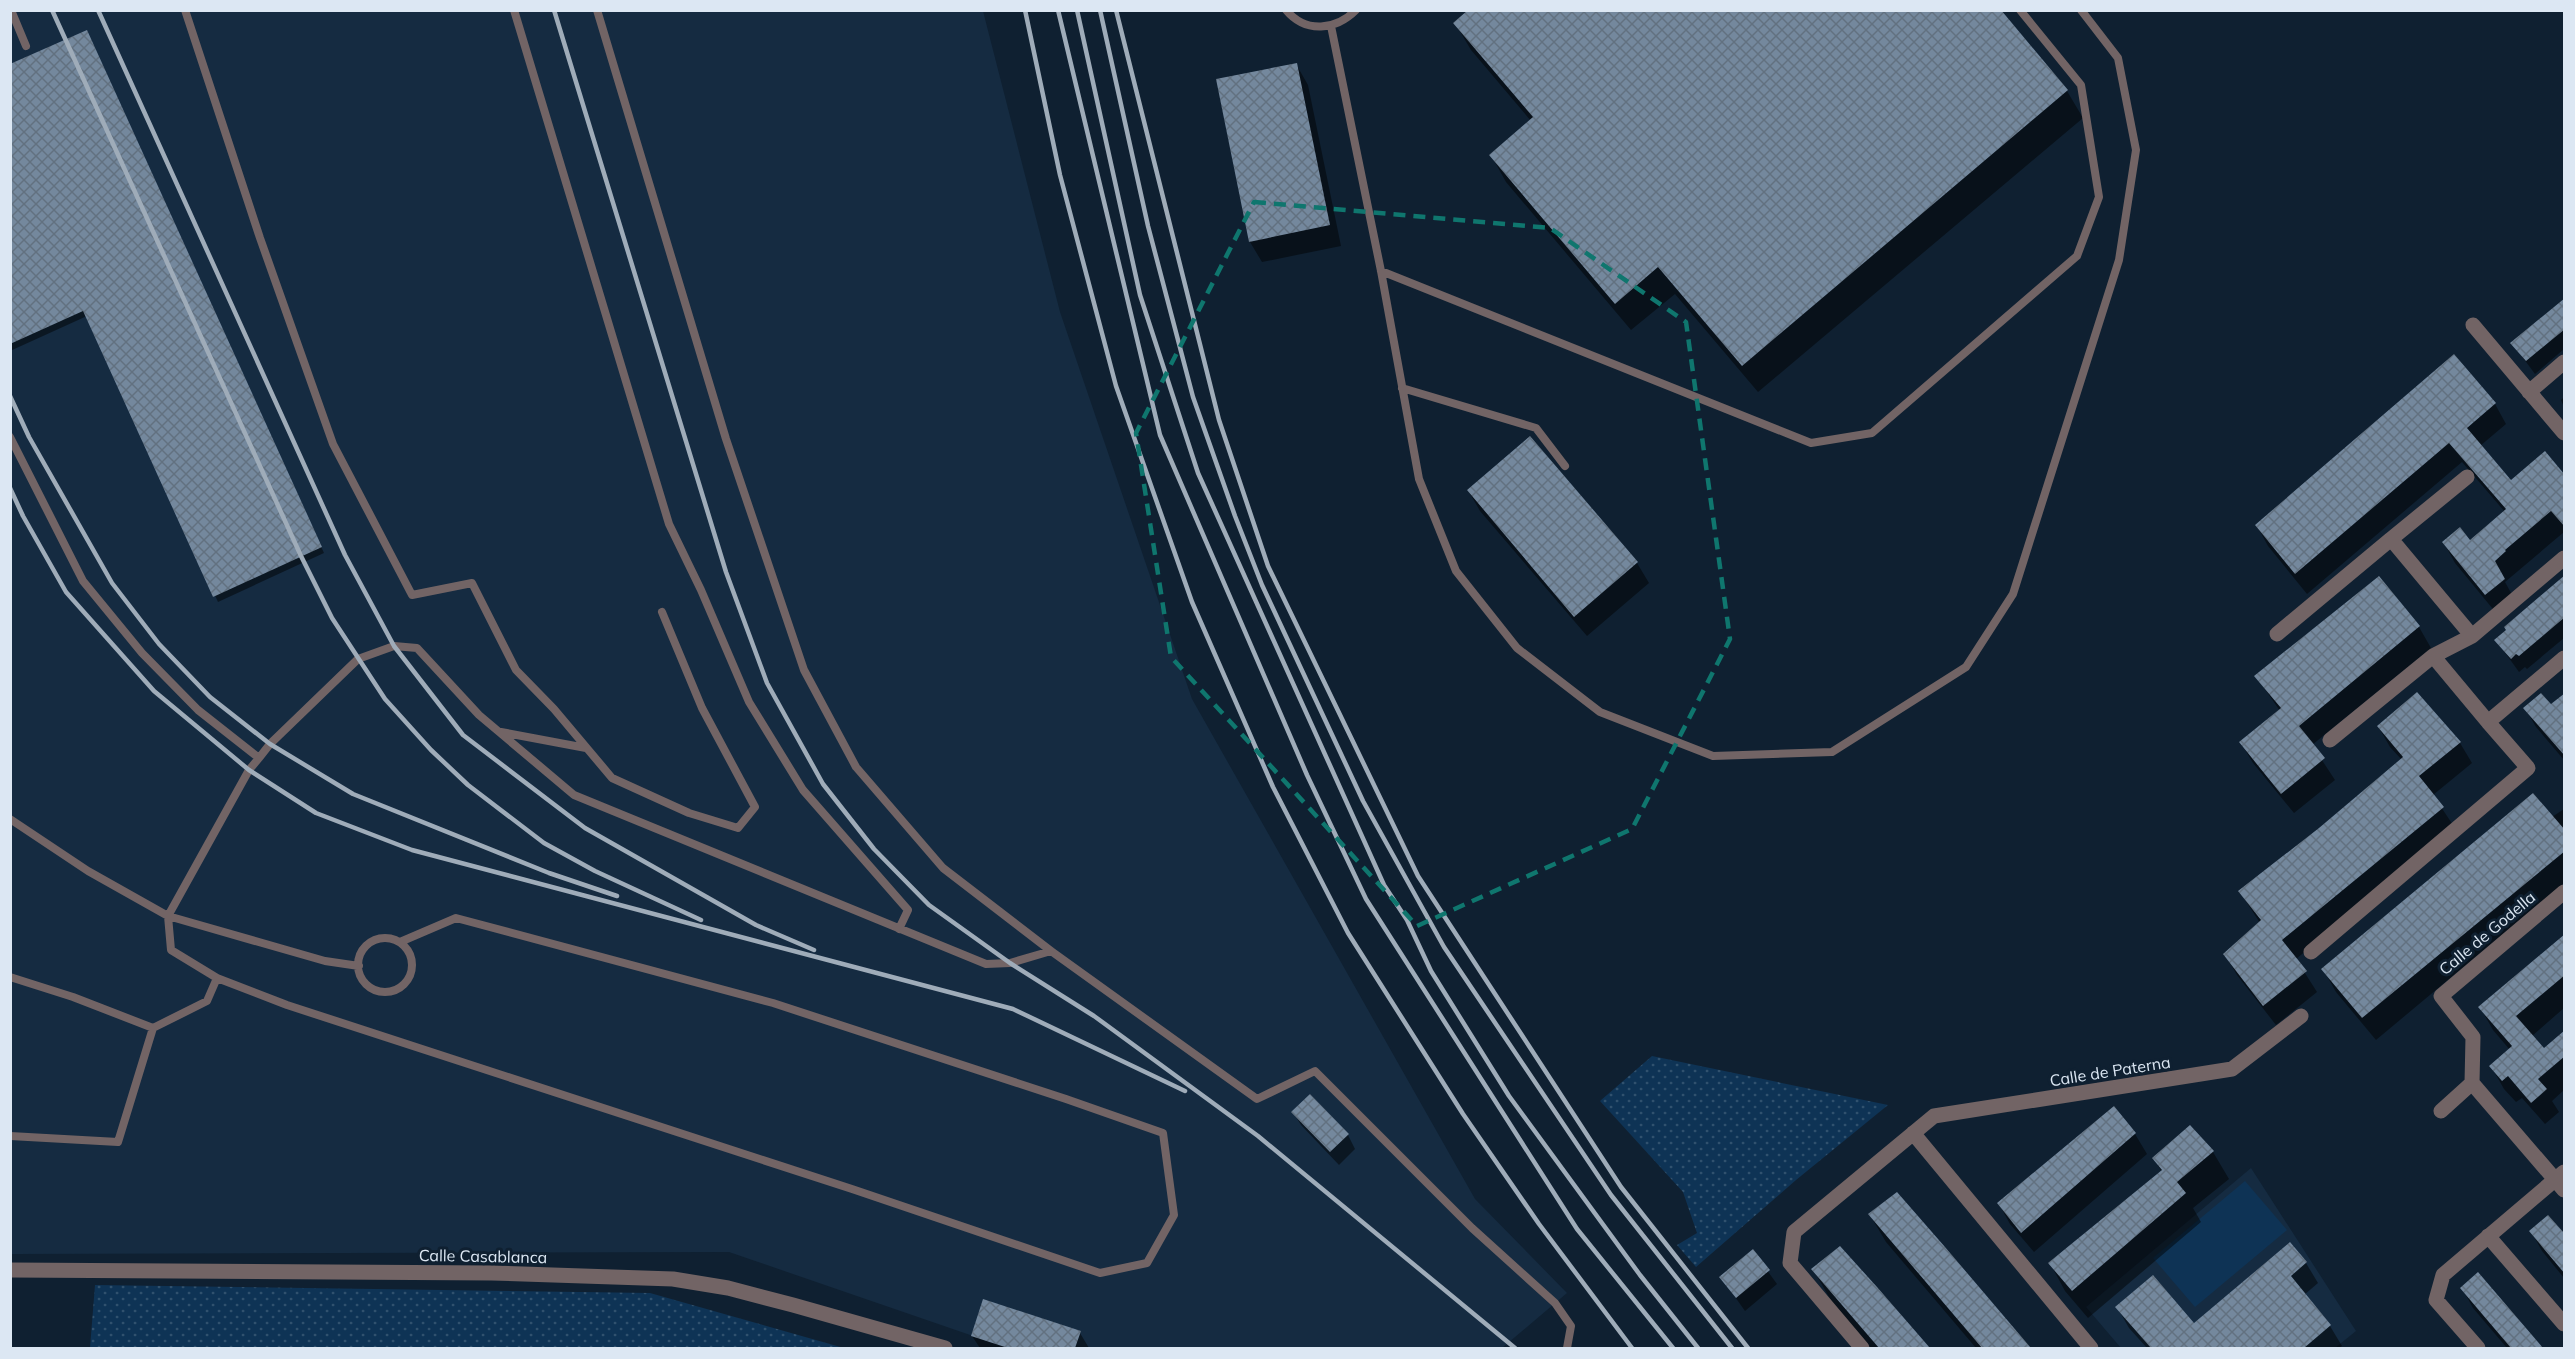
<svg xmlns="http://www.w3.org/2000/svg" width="2575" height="1359" font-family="Mulish,sans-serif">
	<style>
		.built { fill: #152b41 }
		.grass { fill: url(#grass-dots) }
		.pitch { fill: #0e3355 }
		.shadow { fill: #0007 }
		.building { fill: url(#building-cross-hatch) }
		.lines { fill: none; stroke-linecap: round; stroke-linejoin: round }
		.service { stroke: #726465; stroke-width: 8 }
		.minor { stroke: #726465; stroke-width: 15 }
		.rail { stroke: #9facb9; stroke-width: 4.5 }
		.marked { fill: none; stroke: #0f766e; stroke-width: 4.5; stroke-dasharray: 12 8; stroke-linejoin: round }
		.labels { text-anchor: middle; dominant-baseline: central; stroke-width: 6; stroke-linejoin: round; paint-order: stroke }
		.street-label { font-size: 16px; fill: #dce7f3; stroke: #0f2031 }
	</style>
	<defs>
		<pattern id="grass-dots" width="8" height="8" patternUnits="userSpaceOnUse" patternTransform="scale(1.5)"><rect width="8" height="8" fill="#0e3355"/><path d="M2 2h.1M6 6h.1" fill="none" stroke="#30516e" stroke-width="1.8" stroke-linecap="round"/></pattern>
		<pattern id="building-cross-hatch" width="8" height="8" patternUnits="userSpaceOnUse" patternTransform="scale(1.5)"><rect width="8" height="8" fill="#74889d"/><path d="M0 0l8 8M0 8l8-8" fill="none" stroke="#627180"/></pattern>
	</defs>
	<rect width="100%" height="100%" fill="#0f2031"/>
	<path class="built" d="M10 11H983L1060 312 1192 699 1475 1199 1567 1293 1502 1348H1008L729 1252 11 1254Z
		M2251 1168 2356 1331 2335 1348H2121L2086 1307Z"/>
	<path class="grass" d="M1652 1056 1888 1105 1796 1180 1696 1267 1677 1245 1697 1233 1683 1192 1600 1101Z
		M95 1285 650 1293 844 1348H90Z"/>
	<path class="pitch" d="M2245 1181 2287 1230 2195 1307 2153 1258Z"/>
	<path class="shadow" d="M1999 10 2067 91 2083 118 1758 392 1675 294 1631 330 1506 182 1491 155 1531 121 1471 50 1455 23Z
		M90 38 324 553 218 602 87 316 10 351V66Z
		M1296 64 1308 85 1341 246 1262 262 1250 242Z
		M2564 300V349L2535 374 2512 343Z
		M2564 397V407L2561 400Z
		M2495 404 2506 424 2480 446 2510 482 2564 477V532L2505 582 2515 600 2497 614 2455 563 2444 543 2470 542 2505 512 2462 462 2307 594 2268 546 2257 526Z
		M1530 438 1637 563 1649 583 1587 636 1480 511 1468 490Z
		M2564 577V638L2527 669 2525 667 2519 672 2496 640Z
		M2379 578 2419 627 2431 648 2312 745 2335 780 2294 813 2253 763 2241 743 2280 711 2256 676Z
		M2564 695V760L2536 727 2525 708 2551 706Z
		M2378 726 2460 743 2472 763 2433 795 2455 828 2296 959 2317 992 2276 1025 2237 975 2225 954 2260 923 2240 892 2320 829 2402 760 2390 747Z
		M2564 809V883L2376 1040 2336 992 2323 969Z
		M2564 936V1008L2532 1036 2544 1050 2564 1033V1090L2552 1101 2559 1112 2545 1124 2522 1098 2516 1102 2504 1089 2491 1066 2510 1050 2493 1030 2480 1007Z
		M1293 1112 1348 1135 1355 1149 1339 1165 1301 1125Z
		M2190 1127 2213 1152 2229 1179 2193 1208 2201 1222 2088 1318 2065 1291 2050 1263 2162 1172 2154 1159Z
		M2135 1134 2147 1154 2034 1252 2010 1224 1999 1204Z
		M1897 1194 2028 1348H1976L1886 1242 1870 1215Z
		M2531 1231 2564 1236V1278L2542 1251Z
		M1840 1248 1928 1348H1871L1833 1304 1813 1269Z
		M1753 1251 1777 1284 1745 1311 1721 1277Z
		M2306 1263 2318 1283 2304 1295 2330 1326 2342 1346 2339 1348H2147L2129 1328 2117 1307 2194 1325Z
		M2478 1274 2541 1348H2507L2473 1308 2462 1288Z
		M1080 1333 1089 1348H980L972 1336Z"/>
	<path class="building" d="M1468 10H2001L2068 90 1742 366 1658 267 1615 304 1489 155 1533 117 1453 23Z
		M87 30 322 547 213 597 83 311 10 344V64Z
		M1297 63 1330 225 1249 242 1216 79Z
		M2565 298V329L2526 361 2510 343Z
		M2454 354 2496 403 2467 428 2511 480 2545 451 2565 475V527L2551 511 2505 550 2506 551 2495 561 2505 579 2485 595 2442 542 2460 527 2470 540 2506 509 2449 443 2295 574 2255 525Z
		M1530 436 1638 562 1574 617 1467 490Z
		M2565 575V617L2519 656 2516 654 2511 659 2494 640 2506 630 2504 627Z
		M2379 576 2420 626 2299 726 2325 758 2281 794 2239 742 2281 708 2254 676Z
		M2417 692 2461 742 2419 776 2444 807 2282 940 2307 971 2263 1006 2223 954 2261 920 2238 891 2319 828 2403 757 2377 726Z
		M2541 693 2551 704 2565 693V756L2523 708Z
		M2533 793 2565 830V851L2362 1018 2321 969Z
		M2565 934V975L2516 1016 2544 1048 2565 1030V1056L2538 1079 2547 1089 2531 1103 2508 1076 2502 1081 2489 1066 2512 1046 2478 1007Z
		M1310 1094 1349 1134 1330 1152 1291 1112Z
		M2114 1106 2136 1133 2021 1233 1997 1203Z
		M2190 1125 2214 1151 2177 1182 2186 1193 2072 1291 2048 1263 2162 1170 2152 1158Z
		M1897 1192 1945 1247 2031 1348H1982L1868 1214Z
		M2548 1215 2565 1234V1274L2529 1231Z
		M2290 1242 2307 1262 2291 1276 2331 1325 2304 1348H2151L2115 1307 2153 1275 2194 1323Z
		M1840 1246 1877 1287 1930 1348H1879L1811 1269Z
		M1753 1249 1770 1270 1736 1298 1719 1277Z
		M2478 1272 2543 1348H2511L2460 1288Z
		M983 1299 1081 1331 1075 1348H1008L971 1336Z"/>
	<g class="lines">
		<path class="service" d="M11 10 26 46
			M185 10 260 238 333 444 412 595 472 583 516 670 554 709 612 778 689 813 738 828 755 807 702 708 662 612
			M514 10 669 524 701 590 749 702 803 790 908 910 899 929
			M597 10 726 439 804 670 856 767 943 868 1051 951 1257 1099 1315 1071 1472 1228 1555 1303 1571 1326 1567 1348
			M1286 10C1306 34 1336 30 1356 10
			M1331 26 1381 271 1419 479 1456 571 1517 648 1600 712 1713 756 1832 752 1966 667 2013 594 2119 260 2136 150 2118 58 2081 10
			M1381 271 1811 443 1872 433 2077 256 2099 197 2081 85 2020 10
			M1402 388 1536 428 1565 466
			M10 437 83 581 142 653 198 710 259 758 270 744 358 659 394 646 417 648 479 715 574 795 986 964 1010 963 1051 951
			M501 732 586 748
			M259 758 249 770 168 916 171 950 217 978 287 1005 852 1189 1100 1273 1147 1263 1174 1215 1163 1133 1066 1099 773 1003 456 918 400 942
			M10 819 88 871 168 916 325 961 359 966
			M358 965a27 27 0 1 1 54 0a27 27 0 1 1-54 0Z
			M10 977 73 997 153 1028
			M10 1136 118 1142 153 1028 207 1001 217 978"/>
		<path class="minor" d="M2473 325 2564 433
			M2529 392 2564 362
			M2391 539 2467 477
			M2277 634 2391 539 2472 636
			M2433 656 2472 636 2564 558
			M2330 740 2433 656 2488 722
			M2564 892 2441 996 2473 1037 2472 1083 2564 1190
			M2311 952 2528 768 2488 722 2564 658
			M2441 1111 2472 1083
			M1913 1133 2091 1348
			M2488 1236 2564 1324
			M10 1270 492 1273 673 1279 728 1288 793 1305 945 1348
			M1862 1348 1790 1263 1794 1232 1934 1116 2232 1069 2301 1016
			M2478 1348 2436 1300 2443 1275 2564 1172"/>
		<path class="rail" d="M52 10 301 556 332 618 385 699 431 750 468 785 544 843 595 871 701 920
			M98 10 345 555 394 646 463 735 585 828 756 925 814 950
			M554 10 726 572 767 683 823 784 874 849 929 905 1010 963 1094 1016 1258 1136 1515 1348
			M1025 10 1060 175 1116 386 1192 602 1273 787 1348 933 1463 1114 1539 1224 1632 1348
			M1058 10 1160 435 1307 775 1366 899 1577 1229 1673 1348
			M1077 10 1140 295 1198 473 1384 885 1407 920 1431 971 1509 1096 1640 1275 1698 1348
			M1100 10 1148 226 1193 397 1235 516 1262 585 1363 801 1444 947 1611 1195 1732 1348
			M1116 10 1219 420 1268 566 1418 876 1621 1187 1748 1348
			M10 396 29 437 112 583 159 644 210 697 270 744 353 794 549 873 617 896
			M10 488 23 516 66 592 154 691 249 770 316 813 412 850 1013 1009 1185 1091"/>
	</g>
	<path class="marked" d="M1254 202 1550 228 1686 322 1730 639 1632 829 1417 926 1171 657 1136 433Z"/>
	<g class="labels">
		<g class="street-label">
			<text transform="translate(2487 933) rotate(-40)">Calle de Godella</text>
			<text transform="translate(2110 1071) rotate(-9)">Calle de Paterna</text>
			<text transform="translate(483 1256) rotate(1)">Calle Casablanca</text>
		</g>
	</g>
	<rect width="2575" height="1359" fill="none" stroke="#dce7f3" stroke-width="24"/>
</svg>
